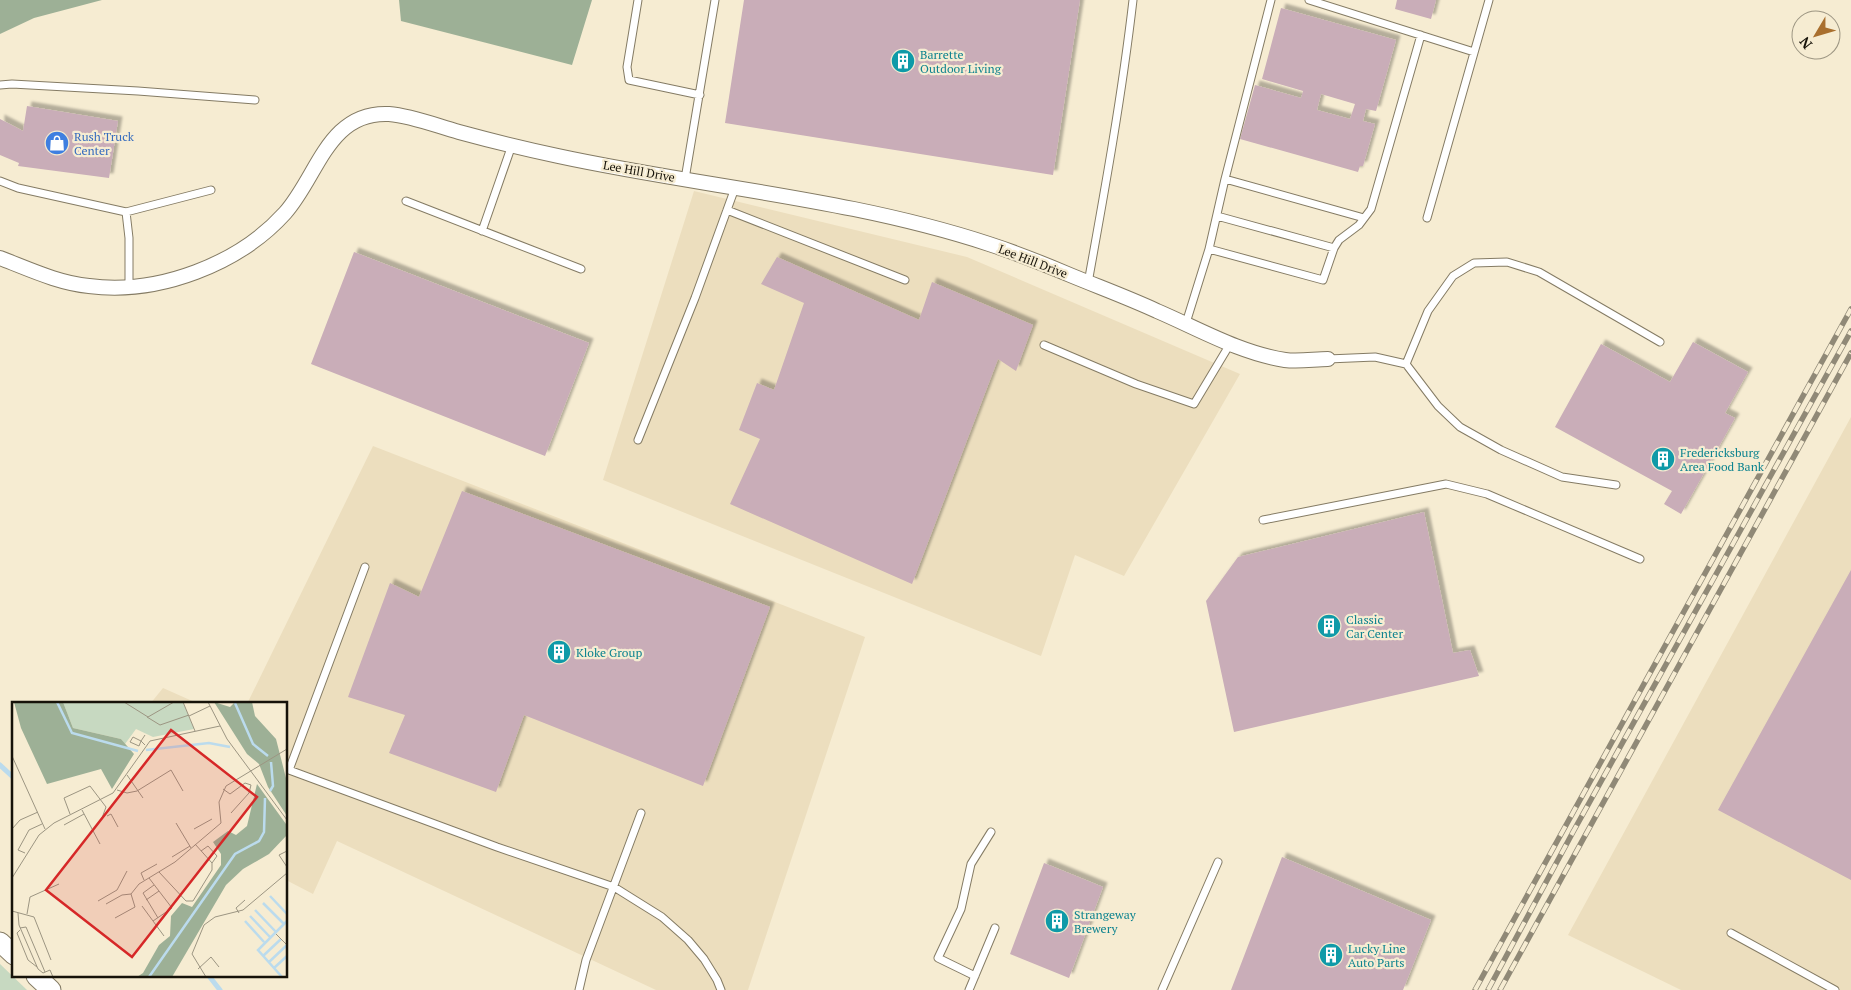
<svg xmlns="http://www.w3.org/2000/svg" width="1851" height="990" font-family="'PT Serif',serif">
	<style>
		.built { fill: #ecdebe }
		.green { fill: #c7d9c1 }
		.forest { fill: #9db096 }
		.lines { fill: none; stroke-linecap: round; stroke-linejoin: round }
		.stream { stroke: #bbdbed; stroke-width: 5 }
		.building { fill: #c9adb8; fill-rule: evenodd; filter: url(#shadow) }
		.lane-casing { stroke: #847b64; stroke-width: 9 }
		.street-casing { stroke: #847b64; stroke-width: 16 }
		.secondary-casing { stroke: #847b64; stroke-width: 21 }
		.lane { stroke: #fff; stroke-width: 7 }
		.street { stroke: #fff; stroke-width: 14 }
		.secondary { stroke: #fff; stroke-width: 19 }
		.rail-casing { stroke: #908977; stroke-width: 5.5 }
		.rail { stroke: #f6ecd2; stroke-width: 4; stroke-dasharray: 11; stroke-linecap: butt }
		.labels { text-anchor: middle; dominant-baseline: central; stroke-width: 4.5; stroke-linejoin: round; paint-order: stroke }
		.culture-label { font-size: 12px; fill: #0d838f; stroke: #f6ecd2; text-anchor: start }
		.shop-label { font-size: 12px; fill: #366cbe; stroke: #f6ecd2; text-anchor: start }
		.street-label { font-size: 12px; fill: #161209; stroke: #f6ecd2 }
		.inset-river { fill: none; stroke: #bbdbed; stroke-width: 2.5 }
		.inset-road { fill: none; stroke: #9c9582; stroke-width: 1 }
		.view { fill: #d62828; fill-opacity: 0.15; stroke: #d62828; stroke-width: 2.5 }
		.inset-edge { fill: none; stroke: #161209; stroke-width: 2.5 }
	</style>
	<defs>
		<filter id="shadow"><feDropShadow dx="4.5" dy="-4.5" stdDeviation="1" flood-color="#0004"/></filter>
	</defs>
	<rect width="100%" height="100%" fill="#f6ecd2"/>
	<path class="built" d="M694 191 967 257 1240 374 1124 576 1075 555 1041 656 603 480Z
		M1851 417V990H1681L1568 935Z
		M373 446 865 637 748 990H656L337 841 313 894 286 880V704H247Z
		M163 688 199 704H150Z"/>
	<path class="green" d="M0 964 27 990H0Z"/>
	<path class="forest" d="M0 0H102L34 18 0 34Z
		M399 0H592L572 65 401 21Z"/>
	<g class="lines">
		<path class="stream" d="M0 765 14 778
			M209 976 220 990"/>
	</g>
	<path class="building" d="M744 0H1080L1053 175 725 123Z
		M1397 0H1436L1431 19 1395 9Z
		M1281 8 1396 40 1376 111 1366 109 1363 121 1375 124 1363 166H1360L1358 172 1240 139 1255 85 1301 98 1303 91 1262 79ZM1321 94 1355 104 1350 119 1317 110Z
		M27 106 118 121 109 178 18 166 19 163 0 155V119L23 131Z
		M354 252 589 343 545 456 311 364Z
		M777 257 919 320 932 282 1033 325 1016 371 998 359 912 584 730 504 760 439 739 430 757 383 774 390 804 303 761 284Z
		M1693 342 1748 372 1725 413 1735 418 1681 514 1664 504 1672 491 1555 427 1601 344 1670 382Z
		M462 491 770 607 703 786 524 715 496 792 389 753 405 715 348 697 390 583 419 597Z
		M1424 512 1453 653 1470 650 1479 676 1234 732 1206 601 1238 557Z
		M1851 570V880L1718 810Z
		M1282 857 1431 920 1403 990H1231Z
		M1044 863 1103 887 1069 978 1010 954Z"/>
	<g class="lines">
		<g class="lane-casing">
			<path id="lane" d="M638 0 627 67 629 80 700 95
				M1309 0 1474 52
				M0 85 12 84 138 91 255 100
				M685 179 715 0
				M1225 179 1364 218
				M0 181 18 188 126 212 129 238V287
				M406 201 581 269
				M727 210 905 280
				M126 212 211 190
				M1217 216 1334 248
				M1427 218 1489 0
				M482 231 512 145
				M1209 249 1323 280 1334 248 1339 240 1359 225 1371 209 1421 35
				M1088 283C1105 189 1122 95 1133 0
				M1186 323 1209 249 1225 179 1271 0
				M1044 345 1136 384 1194 404 1230 344
				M1328 359 1375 357 1406 364 1428 311 1453 276 1474 263 1507 262 1539 272 1660 342
				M1406 364 1438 406 1460 427 1501 450 1562 477 1616 485
				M638 440 695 298 735 188
				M1263 520 1446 484 1487 494 1640 559
				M365 567 289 770 497 847 614 887 662 917 688 940 704 959 717 980 721 990
				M1731 933 1835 990
				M975 976 938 958 961 909 971 864 991 832
				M579 990 586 960 641 813
				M969 990 995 928
				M1162 990 1218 862"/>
		</g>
		<g class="street-casing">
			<path id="street" d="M0 258C29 269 58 283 89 286 159 295 239 264 285 213 318 176 328 111 389 114 413 116 437 126 459 132 492 141 525 149 558 156 701 187 849 198 989 244 1017 253 1044 264 1070 275 1099 287 1129 298 1157 311 1199 329 1240 353 1285 360 1299 362 1315 359 1328 359"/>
		</g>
		<g class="secondary-casing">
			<path id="secondary" d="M0 942 14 955
				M36 976 51 990"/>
		</g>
		<use href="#lane" class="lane"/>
		<use href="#street" class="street"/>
		<use href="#secondary" class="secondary"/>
		<g class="rail-casing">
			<path id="rail" d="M1475 990 1851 309
				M1488 990 1573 832 1851 331
				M1500 990 1851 353"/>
		</g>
		<use href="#rail" class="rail"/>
	</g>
	<defs>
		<g id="building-disc" transform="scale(1.25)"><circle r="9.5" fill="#0f9aa8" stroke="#f6ecd2"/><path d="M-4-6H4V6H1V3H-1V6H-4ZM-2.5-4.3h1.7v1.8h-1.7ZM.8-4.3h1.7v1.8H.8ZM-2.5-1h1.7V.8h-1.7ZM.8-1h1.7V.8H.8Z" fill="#fff"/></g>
		<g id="shop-disc" transform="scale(1.25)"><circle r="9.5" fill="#3f7fe0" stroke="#f6ecd2"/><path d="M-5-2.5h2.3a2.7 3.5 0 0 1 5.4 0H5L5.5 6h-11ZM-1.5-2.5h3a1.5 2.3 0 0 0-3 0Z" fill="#fff"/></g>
	</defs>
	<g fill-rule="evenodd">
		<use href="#building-disc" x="903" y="61"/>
		<use href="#shop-disc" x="57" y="143"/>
		<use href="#building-disc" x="1663" y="459"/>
		<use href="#building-disc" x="1329" y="626"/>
		<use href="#building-disc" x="559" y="652"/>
		<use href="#building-disc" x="1057" y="921"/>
		<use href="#building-disc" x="1331" y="955"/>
	</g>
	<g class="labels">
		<g class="culture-label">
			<text x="920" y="54">Barrette<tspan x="920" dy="14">Outdoor Living</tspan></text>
			<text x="1680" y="452">Fredericksburg<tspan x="1680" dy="14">Area Food Bank</tspan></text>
			<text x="1346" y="619">Classic<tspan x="1346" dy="14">Car Center</tspan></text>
			<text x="576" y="652">Kloke Group</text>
			<text x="1074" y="914">Strangeway<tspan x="1074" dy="14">Brewery</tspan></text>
			<text x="1348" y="948">Lucky Line<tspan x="1348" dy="14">Auto Parts</tspan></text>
		</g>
		<g class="shop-label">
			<text x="74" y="136">Rush Truck<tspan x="74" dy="14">Center</tspan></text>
		</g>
		<g class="street-label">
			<text transform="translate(639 171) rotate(10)">Lee Hill Drive</text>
			<text transform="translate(1033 261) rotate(21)">Lee Hill Drive</text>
		</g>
	</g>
	<g transform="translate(12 702)">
		<rect width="275" height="275" fill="#f6ecd2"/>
		<path d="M51 0H171L182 27 141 35 124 27 113 42 109 37 61 26Z" fill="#c7d9c1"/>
		<path d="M2 0H51L61 26 109 37 122 52 100 87 89 67 35 82 9 26ZM202 0 218 5 223 0H240L243 14 264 37 275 80V114L256 85 247 62 235 52ZM245 82 274 122 275 133 257 152 231 167 214 183 160 275H125L131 271 147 243 158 234 159 214 170 201 180 205 209 163V152L201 140 216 129 224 133 235 124Z" fill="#9db096"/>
		<path class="inset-river" d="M45 0 60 31 126 49M223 1 241 42 256 54M134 48 197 41 218 45M258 89 261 84 259 60M258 194 275 212M251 201 272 222M243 208 264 230M238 214 258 235M233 219 252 240M251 254 269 237M257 260 275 243M262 266 275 254M137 275 223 152 247 139 252 130 253 96M270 275 246 248 275 219"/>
		<path class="inset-road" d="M112 0 136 15 162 0M171 0 183 29M196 0 215 37 275 118M177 14 198 4M135 15 148 23 177 13M133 43 129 39 121 35 118 40 127 44 129 39 133 33M0 54 33 127M115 73 131 96M211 87 218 92 233 81 239 83 237 91 219 111M105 88 115 91 125 89 159 68 171 89M70 108 88 142M58 112 52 96 78 84 94 105 90 116M95 114 99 112 106 125M164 121 179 146M52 123 72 112M0 127 8 118 26 110M182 127 200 117M189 149 196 144 205 154 200 161M275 149 267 153 275 165M13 151 6 148 17 128 30 122M160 155 178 144M147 170 174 199H181L200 168V161L183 142M0 176 27 133 42 121 101 91 138 39 208 24M137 176 160 206 141 219M132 178 129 171 145 162M142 183 131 191 146 216M134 198 147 189M86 199 105 188 115 169M94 202 110 193 119 192M130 204 152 234M0 209 22 215 39 258M6 211 7 223 26 267 31 271 38 268 41 275M227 211 224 206 233 198M15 212 18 195 47 182M103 216 123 205 119 192 127 182 163 160 209 121 207 100 214 84 275 47M8 226 14 225 33 270M8 228 5 231 16 258 25 265M264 232 275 243M186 267 199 255 207 265M194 275 180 252 192 223 203 215 231 208 275 171"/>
		<path class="view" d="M159 28 245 95 120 255 34 188Z"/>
		<rect width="275" height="275" class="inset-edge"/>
	</g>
	<g transform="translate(1816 35) rotate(232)"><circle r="24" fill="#f6ecd2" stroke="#9c9582"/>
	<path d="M0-4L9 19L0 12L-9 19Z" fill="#a96f2e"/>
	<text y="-8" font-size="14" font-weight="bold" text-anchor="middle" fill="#161209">N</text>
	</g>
</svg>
